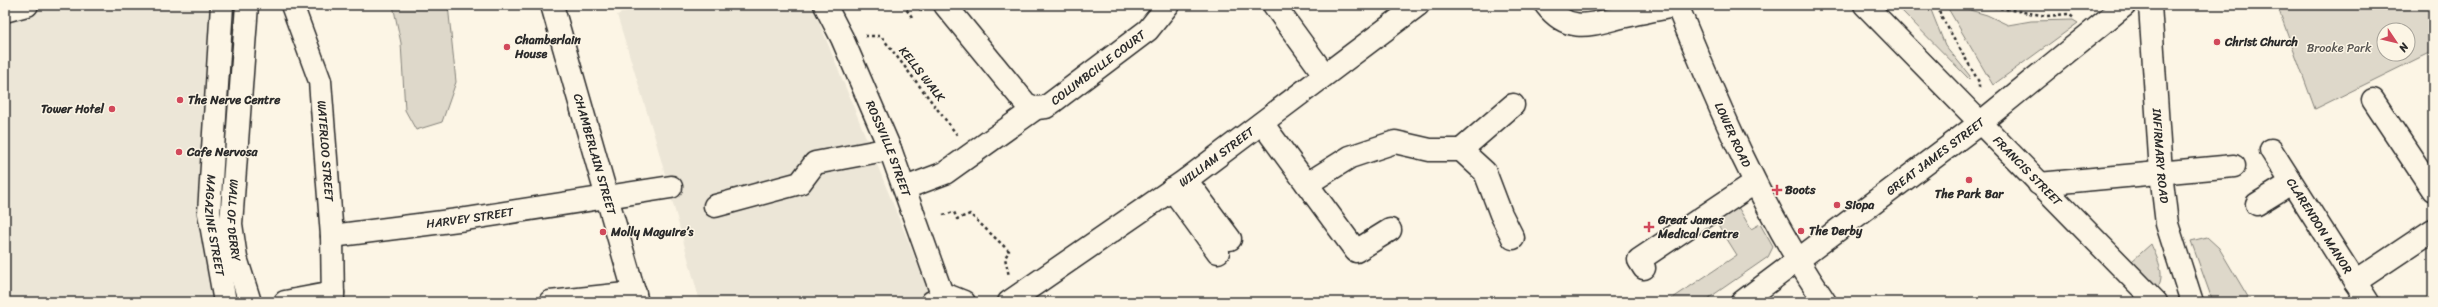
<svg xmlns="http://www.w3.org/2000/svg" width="2438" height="307" font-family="Sriracha,sans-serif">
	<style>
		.built { fill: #ece6d7 }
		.green { fill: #ded8ca; stroke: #84827a; fill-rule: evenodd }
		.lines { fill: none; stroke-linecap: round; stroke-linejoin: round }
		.minor-casing { stroke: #2b2b2b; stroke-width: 25 }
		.major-casing { stroke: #2b2b2b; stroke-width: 25 }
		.path { stroke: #2b2b2b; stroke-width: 2.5; stroke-dasharray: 3 3; stroke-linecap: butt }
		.minor { stroke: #fcf5e5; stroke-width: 22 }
		.major { stroke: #fcf5e5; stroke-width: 22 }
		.poi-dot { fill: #d1495b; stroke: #fcf5e5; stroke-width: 1.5 }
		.labels { text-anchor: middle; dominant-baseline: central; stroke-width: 3; stroke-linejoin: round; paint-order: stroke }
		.poi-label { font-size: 12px; font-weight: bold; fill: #2b2b2b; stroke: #fcf5e5; text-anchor: start }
		.park-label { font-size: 12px; fill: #585653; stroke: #fcf5e5 }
		.street-label { font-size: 12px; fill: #2b2b2b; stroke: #fcf5e5 }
	</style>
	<rect width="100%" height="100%" fill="#fcf5e5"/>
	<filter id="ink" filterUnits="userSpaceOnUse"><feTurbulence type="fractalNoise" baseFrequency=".025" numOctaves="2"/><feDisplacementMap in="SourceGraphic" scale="8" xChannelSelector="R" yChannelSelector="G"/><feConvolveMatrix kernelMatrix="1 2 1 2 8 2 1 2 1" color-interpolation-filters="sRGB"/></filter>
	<g filter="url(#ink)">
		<path class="built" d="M5 5H230L220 190 226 260 238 302H5Z
			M641 5H812L933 302H700L655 138 617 15Z"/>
		<path class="green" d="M393 5H448L456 82 442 122 416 130 405 110 401 43Z
			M1901 5H1929L1945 45 1970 76 1969 79 1899 8Z
			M1946 5H1967L1970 10 1987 15 2008 25 2031 21 2073 20 2078 23 1993 85Z
			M2277 5H2433V51L2315 109ZM2384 30H2408V54H2384Z
			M1738 207 1751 229 1760 224 1773 247 1768 257 1703 302H1667L1737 255 1715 220Z
			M2207 237 2219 248 2251 302H2213L2191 241Z
			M2151 244C2156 256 2167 275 2157 288L2132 261Z"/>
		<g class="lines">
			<g class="minor-casing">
				<g id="minor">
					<path id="s1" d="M222 5 209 213 225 302"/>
					<path id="s2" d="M247 5 231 224 236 258 250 302"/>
					<path id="s3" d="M292 5 320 81 332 236 333 302"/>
					<path id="s4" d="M552 5 637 302"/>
					<path id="s5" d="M945 5 1026 104 1036 108 1046 107 1148 30 1168 5"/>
					<path d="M1274 5 1324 74"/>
					<path id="s6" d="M1546 5C1570 36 1594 23 1626 16 1643 12 1660 9 1677 5 1719 108 1762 210 1825 302"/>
					<path d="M5 11 27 5"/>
					<path d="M2373 100 2433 190"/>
					<path d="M1262 123 1356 251 1390 230"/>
					<path d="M1461 150 1513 105"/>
					<path id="s7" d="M2271 150 2368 302"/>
					<path d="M1186 180 1230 239"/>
					<path d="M1307 184 1350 157 1395 142 1430 150H1461L1485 172 1501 214 1513 238"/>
					<path d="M2039 184 2234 166"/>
					<path d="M905 188 945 173 1036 108"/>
					<path d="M1172 189 1218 252"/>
					<path d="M2257 204 2291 183"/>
					<path d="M715 206 800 183 815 163 890 149"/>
					<path id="s8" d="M332 236 466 219 671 187"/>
					<path d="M1644 268 1639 260 1754 183"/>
					<path d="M2355 282 2433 230"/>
					<path d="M285 302 333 293"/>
					<path d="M550 302 635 293"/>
				</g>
			</g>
			<g class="major-casing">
				<g id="major">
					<path id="s9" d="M825 5 842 38 890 149 943 297"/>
					<path id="s10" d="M1865 5 2156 302"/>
					<path id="s11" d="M2150 5 2161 173 2167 224 2192 302"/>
					<path d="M932 302 949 296 964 302"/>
					<path id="s12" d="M1009 302 1186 180 1418 5"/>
					<path id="s13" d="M1742 302 1980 123 2125 5"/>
				</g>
			</g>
			<path class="path" d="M903 5 912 17
				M916 5 924 14
				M1939 5 1940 14 1979 82V89
				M1982 5 2047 16 2068 14 2074 18
				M865 36H881L958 136
				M943 215 954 212 957 219 970 214 1009 251 1005 258 1009 276"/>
			<use href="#minor" class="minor"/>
			<use href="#major" class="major"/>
		</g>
	</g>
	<g class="poi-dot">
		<circle cx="2217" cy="42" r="4"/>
		<circle cx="507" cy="47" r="4"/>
		<circle cx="180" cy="100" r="4"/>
		<circle cx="112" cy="109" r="4"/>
		<circle cx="179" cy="152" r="4"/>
		<circle cx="1969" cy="180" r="4"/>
		<path d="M1775 184h4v4h4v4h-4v4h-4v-4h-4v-4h4z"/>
		<circle cx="1837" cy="205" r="4"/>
		<path d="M1647 221h4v4h4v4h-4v4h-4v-4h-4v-4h4z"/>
		<circle cx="1801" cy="231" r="4"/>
		<circle cx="603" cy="232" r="4"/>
	</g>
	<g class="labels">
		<g class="poi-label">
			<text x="515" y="40">Chamberlain<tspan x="515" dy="14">House</tspan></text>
			<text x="2225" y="42">Christ Church</text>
			<text x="188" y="100">The Nerve Centre</text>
			<text x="104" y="109" text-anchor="end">Tower Hotel</text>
			<text x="187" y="152">Cafe Nervosa</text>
			<text x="1785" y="190">Boots</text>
			<text x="1969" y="194" text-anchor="middle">The Park Bar</text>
			<text x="1845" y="205">Siopa</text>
			<text x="1658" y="220">Great James<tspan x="1658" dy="14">Medical Centre</tspan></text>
			<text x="1809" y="231">The Derby</text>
			<text x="611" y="232">Molly Maguire’s</text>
		</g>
		<g class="park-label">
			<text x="2339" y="48">Brooke Park</text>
		</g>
		<g class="street-label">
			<text stroke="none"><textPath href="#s5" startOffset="214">COLUMBCILLE COURT</textPath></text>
			<text transform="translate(922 74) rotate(52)">KELLS WALK</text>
			<text stroke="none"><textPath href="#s6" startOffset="281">LOWER ROAD</textPath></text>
			<text stroke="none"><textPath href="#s9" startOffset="157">ROSSVILLE STREET</textPath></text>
			<text stroke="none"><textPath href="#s3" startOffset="151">WATERLOO STREET</textPath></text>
			<text stroke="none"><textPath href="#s4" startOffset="155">CHAMBERLAIN STREET</textPath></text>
			<text stroke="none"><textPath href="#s11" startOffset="151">INFIRMARY ROAD</textPath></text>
			<text stroke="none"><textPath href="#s13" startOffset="242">GREAT JAMES STREET</textPath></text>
			<text stroke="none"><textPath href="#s12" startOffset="253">WILLIAM STREET</textPath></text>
			<text stroke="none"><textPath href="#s10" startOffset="232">FRANCIS STREET</textPath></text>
			<text stroke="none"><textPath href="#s8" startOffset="139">HARVEY STREET</textPath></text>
			<text stroke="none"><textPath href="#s2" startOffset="216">WALL OF DERRY</textPath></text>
			<text stroke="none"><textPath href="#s1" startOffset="221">MAGAZINE STREET</textPath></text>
			<text stroke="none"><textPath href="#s7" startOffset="90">CLARENDON MANOR</textPath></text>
		</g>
	</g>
	<rect width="2438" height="307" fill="none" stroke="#fcf5e5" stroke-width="20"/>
	<rect x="10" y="10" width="2418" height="287" fill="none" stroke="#2b2b2b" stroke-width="1.5" filter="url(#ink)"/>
	<g transform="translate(2396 42) rotate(125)"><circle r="19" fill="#fcf5e5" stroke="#a8a49b"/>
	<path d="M0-3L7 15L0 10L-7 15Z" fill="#d1495b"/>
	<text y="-6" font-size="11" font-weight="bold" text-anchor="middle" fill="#2b2b2b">N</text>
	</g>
</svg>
